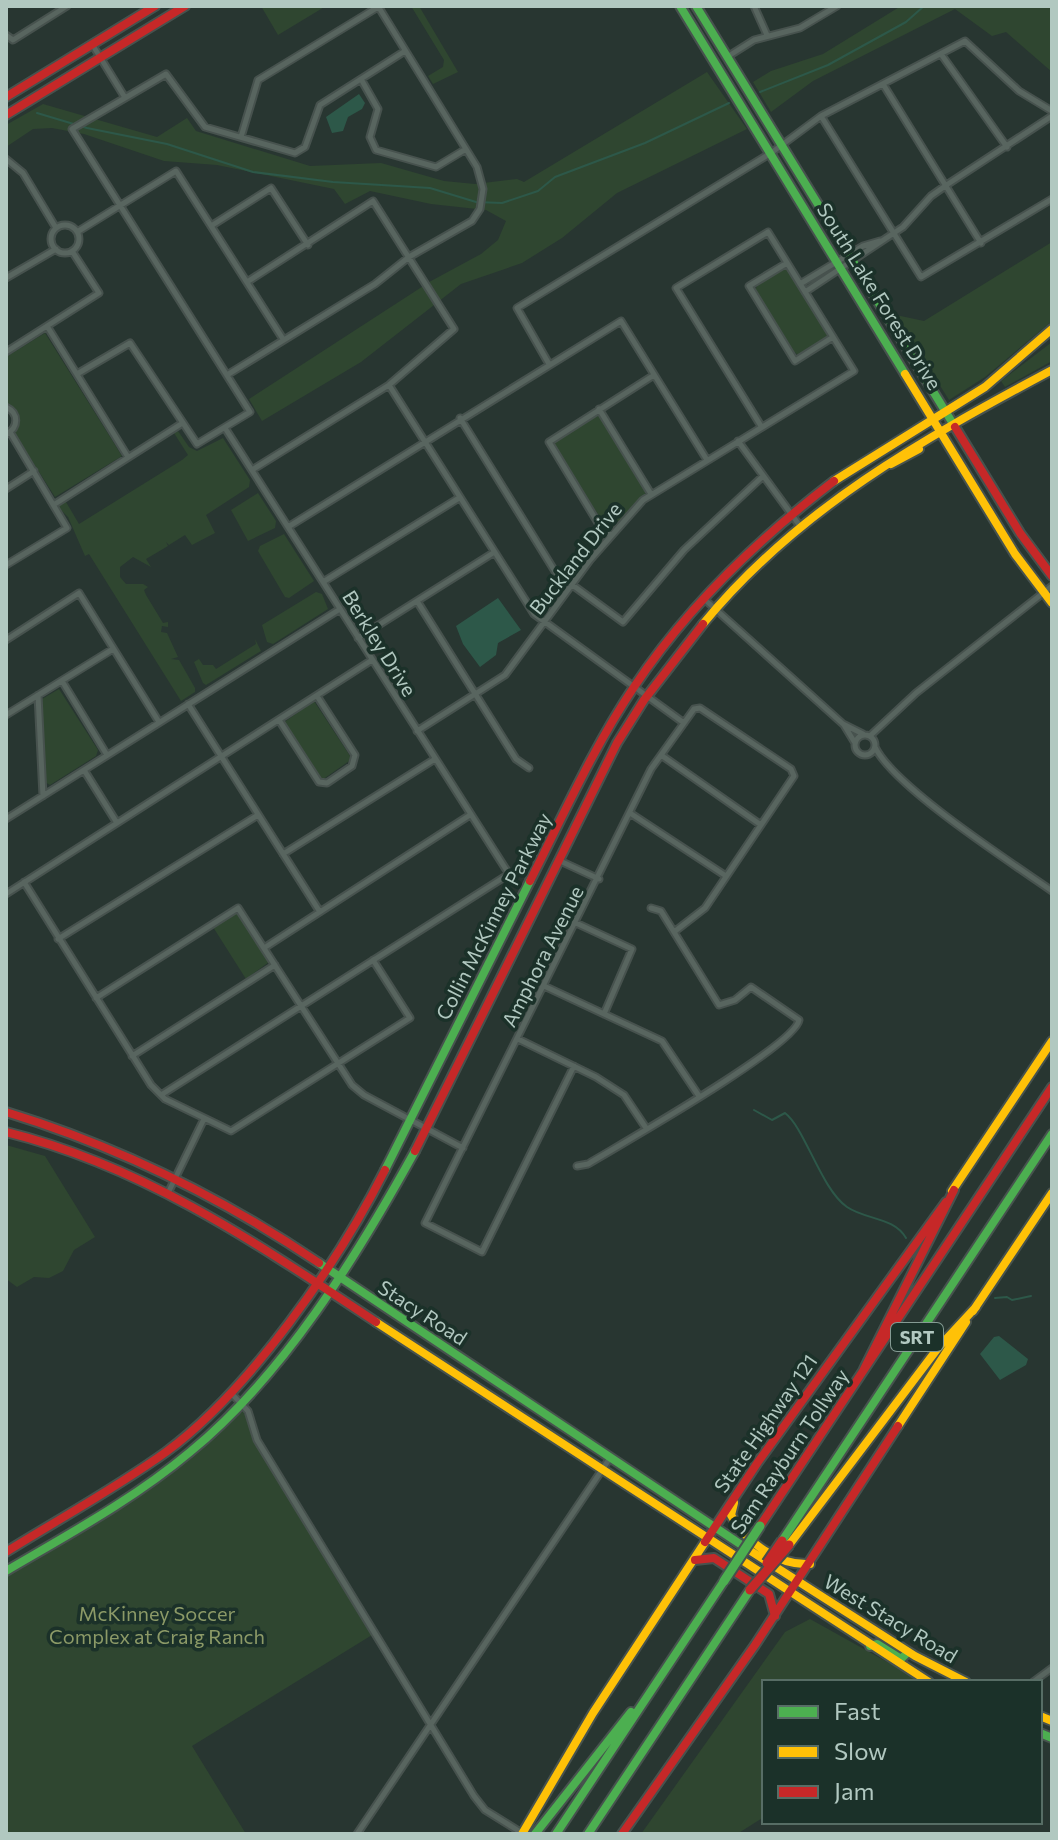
<svg xmlns="http://www.w3.org/2000/svg" width="1058" height="1840" font-family="Commissioner,sans-serif">
	<style>
		.green { fill: #2f4630 }
		.water { fill: #2d5849 }
		.lines { fill: none; stroke-linecap: round; stroke-linejoin: round }
		.stream { stroke: #2d5849; stroke-width: 2 }
		.street-casing { stroke: #47524e; stroke-width: 9 }
		.fast-casing { stroke: #47524e; stroke-width: 12 }
		.slow-casing { stroke: #47524e; stroke-width: 12 }
		.jam-casing { stroke: #47524e; stroke-width: 12 }
		.street { stroke: #58655f; stroke-width: 5 }
		.fast { stroke: #4caf50; stroke-width: 8 }
		.slow { stroke: #ffc107; stroke-width: 8 }
		.jam { stroke: #c62828; stroke-width: 8 }
		.fast-bridge-casing { stroke: #45514d; stroke-width: 13; stroke-linecap: butt }
		.jam-bridge-casing { stroke: #45514d; stroke-width: 13; stroke-linecap: butt }
		.fast-bridge { stroke: #4caf50; stroke-width: 9 }
		.jam-bridge { stroke: #c62828; stroke-width: 9 }
		.labels { text-anchor: middle; dominant-baseline: central; stroke-width: 7; stroke-linejoin: round; paint-order: stroke }
		.shield { fill: #1b3129; stroke: #849b93; stroke-width: 2 }
		.shield-label { font-size: 18px; font-weight: bold; fill: #b1c8c0 }
		.street-label { font-size: 20px; fill: #b1c8c0; stroke: #1b3129 }
		.park-label { font-size: 20px; fill: #8c9a67; stroke: #1b3129 }
	</style>
	<rect width="100%" height="100%" fill="#283631"/>
	<path class="green" d="M261 6H326L278 35Z
		M411 6H419L458 72 433 84 428 76 443 67 444 60Z
		M901 6H1052V72L1006 32 992 36 955 9 813 81 771 112 753 82 771 71 823 54Z
		M707 72 747 129 617 193 562 238 522 263 461 284 361 362 262 421 249 399 431 281 481 254 498 240 506 221 486 210 431 204 370 191 345 204 334 189 217 165 164 161 84 134 52 128 33 129 6 147V125L43 104 157 137 187 118 196 131 310 166 381 163 444 181 475 184 517 179 524 182Z
		M1052 242V321L985 377 949 400 896 315 924 321Z
		M784 268 788 269 827 332 828 337 798 355 792 350 755 290 758 284Z
		M45 333 122 456 55 497 15 434 19 414 6 403V357Z
		M1052 342V361L1005 387 1001 381Z
		M600 414 648 491 609 531 552 444Z
		M178 431 189 447 197 451 223 438 250 480 249 487 206 515 215 533 192 545 185 535 169 545 166 542 168 546 146 559 151 567 133 557 120 567V577L126 584H143L148 587 144 590 146 595 163 623 168 622V627L162 626 161 632 167 633 178 657 171 659 179 660 195 688V692L181 701 89 554 85 556 68 517 58 507 69 498 66 502 79 524 182 460 188 455 174 433Z
		M258 493 276 521 275 528 248 541 231 510Z
		M284 534 314 581 289 598 285 597 258 551 260 546Z
		M316 592 322 594 328 609 273 644 267 642 262 625Z
		M255 639 261 651 206 685 203 683 194 662 199 659 203 665H213L216 669 256 644Z
		M59 689 98 750 96 756 50 785 45 782 42 699Z
		M314 701 352 759 322 780 283 723Z
		M234 913 239 914 269 962 246 979 213 927Z
		M6 1145 45 1156 95 1237 74 1250 63 1271 49 1278 34 1277 17 1287 6 1279Z
		M244 1412 255 1440 372 1635 192 1746 246 1834H6V1575C87 1525 168 1479 237 1413Z
		M810 1619 923 1682H764V1817L737 1834H641L785 1632Z"/>
	<path class="water" d="M359 94 365 103 362 109 348 117 343 131 332 133 326 117Z
		M498 598 521 630 498 643 496 655 480 667 463 644 456 626Z
		M999 1336 1028 1359 1026 1365 1000 1380 980 1354 994 1337Z"/>
	<g class="lines">
		<path class="stream" d="M760 92 828 65 906 22 924 6
			M37 113 87 128 167 144 253 172 333 182 430 188 476 202 502 203 538 191 555 177 645 143 729 103
			M754 1110 772 1120 785 1113C805 1128 821 1189 847 1207 866 1220 894 1217 906 1238
			M1051 1288H1052
			M995 1298 1007 1297 1012 1300 1031 1296"/>
		<g class="street-casing">
			<path id="street" d="M754 6 767 35
				M6 35 13 40 67 6
				M92 44 124 96
				M941 54 1007 147
				M727 57 754 40 800 28 837 6
				M361 79 378 109 370 137 376 150 436 167 466 149
				M883 84 981 243
				M821 116 921 277 1052 199
				M241 137 258 80 378 7
				M6 159 23 173 56 228
				M51 239a14 14 0 1 1 28 0a14 14 0 1 1-28 0Z
				M211 226 271 188 308 245
				M77 232 176 171 283 339
				M787 263 749 286 795 361 833 337
				M6 278 56 249
				M247 282 373 201 454 329 389 385 252 470
				M800 284 863 246 880 241
				M805 292 903 227 931 196 948 184 1052 116
				M47 326 128 457
				M6 352 99 293 72 251
				M549 364 517 308 771 153 821 116 965 41 1019 91 1052 111
				M77 374 130 343 197 444 250 412 72 129 166 74 205 127 295 153 305 147 320 105 405 51
				M227 375 375 284 409 257 472 221 480 209 483 189 477 167 378 6
				M389 385 534 614 684 723
				M6 407C19 413 19 428 6 434
				M599 409 651 494
				M460 418 556 573 623 622 684 550 762 477
				M738 441 800 526
				M6 489 34 471
				M55 504 181 424
				M288 527 621 321 707 460
				M610 535 598 523 549 442 654 375
				M6 565 67 528 10 432
				M323 582 459 498
				M703 598 843 724 863 734
				M417 601 516 759 529 768
				M358 638 493 553
				M6 640 79 593 159 722
				M62 681 107 755
				M38 695 43 796
				M188 704 320 912
				M6 715 113 649
				M279 720 319 782 327 783 352 766 355 755 317 696
				M844 725 855 743
				M417 731 505 675 590 560 643 500 854 371 768 232 676 288 761 426
				M855 745a10 10 0 1 1 20 0a10 10 0 1 1-20 0Z
				M871 735 916 693 1052 586
				M875 747C894 787 1012 863 1052 891
				M661 755 761 825
				M84 770 117 823
				M630 813 726 876
				M6 819 340 609
				M283 854 435 759
				M558 860 599 879
				M24 882 151 1085 165 1099 231 1131 410 1018 373 960
				M6 894 372 660
				M576 923 632 949 604 1014
				M58 939 258 815
				M264 948 470 815
				M544 986 662 1041 699 1096
				M96 998 238 908 352 1085 364 1095 463 1148
				M518 1039 596 1077 624 1095 646 1128
				M132 1056 275 965
				M574 1066 482 1252 425 1223 651 769 694 709 700 708 791 769 794 776 705 908 674 932
				M161 1095 509 874 225 428
				M577 1166 588 1164C621 1144 795 1046 799 1020L751 987 735 1000 719 1005 661 911 651 908
				M169 1191 204 1119
				M231 1393 248 1411 257 1440 474 1796 485 1810 522 1833
				M1033 1682 1052 1668
				M357 1834 610 1458"/>
		</g>
		<g class="fast-casing">
			<path id="fast" d="M680 6 905 374
				M696 6 955 427
				M385 1170 530 881
				M319 1263 749 1550
				M782 1541 1052 1134
				M6 1571C69 1534 134 1499 190 1452 284 1375 357 1256 415 1151
				M870 1646 877 1644 901 1659 908 1652
				M1040 1733 1052 1738
				M535 1834 631 1712
				M556 1834 724 1581
				M588 1834 750 1590"/>
		</g>
		<g class="slow-casing">
			<path id="slow" d="M905 374 1015 554 1052 603
				M891 464 919 449
				M834 481 985 387 1052 329
				M703 624C797 509 923 439 1052 370
				M952 1191 1052 1041
				M973 1311 1052 1193
				M376 1322 929 1682
				M898 1426 966 1322
				M734 1503 731 1515C746 1542 778 1566 810 1564
				M789 1545 938 1348 976 1307
				M749 1550 915 1656 966 1682
				M1040 1716 1052 1721
				M522 1834 593 1713 705 1542"/>
		</g>
		<g class="jam-casing">
			<path id="jam" d="M6 97 155 6
				M6 115 185 6
				M955 427 1020 533 1052 576
				M530 881C563 816 593 748 634 687 688 606 758 539 834 481
				M6 1112C120 1147 221 1197 319 1263
				M6 1132C144 1166 258 1244 376 1322
				M415 1151 617 743 644 700 703 624
				M864 1369 954 1190
				M760 1526 1052 1087
				M705 1542 758 1462 946 1202
				M6 1552C59 1519 116 1488 166 1452 250 1390 338 1263 385 1170
				M695 1560 714 1558 769 1594 775 1616
				M622 1834 755 1645 898 1426"/>
		</g>
		<use href="#street" class="street"/>
		<use href="#fast" class="fast"/>
		<use href="#slow" class="slow"/>
		<use href="#jam" class="jam"/>
		<g class="fast-bridge-casing">
			<path id="fast-bridge" d="M724 1581 760 1526"/>
		</g>
		<g class="jam-bridge-casing">
			<path id="jam-bridge" d="M767 1563 782 1541
				M750 1590 789 1545"/>
		</g>
		<use href="#fast-bridge" class="fast-bridge"/>
		<use href="#jam-bridge" class="jam-bridge"/>
	</g>
	<g class="labels">
		<rect class="shield" x="891" y="1323" width="52" height="28" rx="6"/>
		<g class="shield-label">
			<text x="917" y="1337">SRT</text>
		</g>
		<g class="street-label">
			<text transform="translate(880 296) rotate(58)">South Lake Forest Drive</text>
			<text transform="translate(575 558) rotate(-52)">Buckland Drive</text>
			<text transform="translate(380 643) rotate(58)">Berkley Drive</text>
			<text transform="translate(493 916) rotate(-63)">Collin McKinney Parkway</text>
			<text transform="translate(542 956) rotate(-63)">Amphora Avenue</text>
			<text transform="translate(423 1312) rotate(33)">Stacy Road</text>
			<text transform="translate(765 1423) rotate(-55)">State Highway 121</text>
			<text transform="translate(789 1451) rotate(-56)">Sam Rayburn Tollway</text>
			<text transform="translate(891 1618) rotate(31)">West Stacy Road</text>
		</g>
		<g class="park-label">
			<text x="157" y="1613">McKinney Soccer<tspan x="157" dy="23">Complex at Craig Ranch</tspan></text>
		</g>
	</g>
	<rect width="1058" height="1840" fill="none" stroke="#b1c8c0" stroke-width="16"/>
	<rect x="762" y="1680" width="280" height="144" fill="#1b3129" stroke="#576d65" stroke-width="2"/>
	<rect x="778" y="1706" width="40" height="12" fill="#4caf50" stroke="#576d65" stroke-width="2"/>
	<text x="834" y="1720" font-size="24" fill="#b1c8c0">Fast</text>
	<rect x="778" y="1746" width="40" height="12" fill="#ffc107" stroke="#576d65" stroke-width="2"/>
	<text x="834" y="1760" font-size="24" fill="#b1c8c0">Slow</text>
	<rect x="778" y="1786" width="40" height="12" fill="#c62828" stroke="#576d65" stroke-width="2"/>
	<text x="834" y="1800" font-size="24" fill="#b1c8c0">Jam</text>
</svg>
